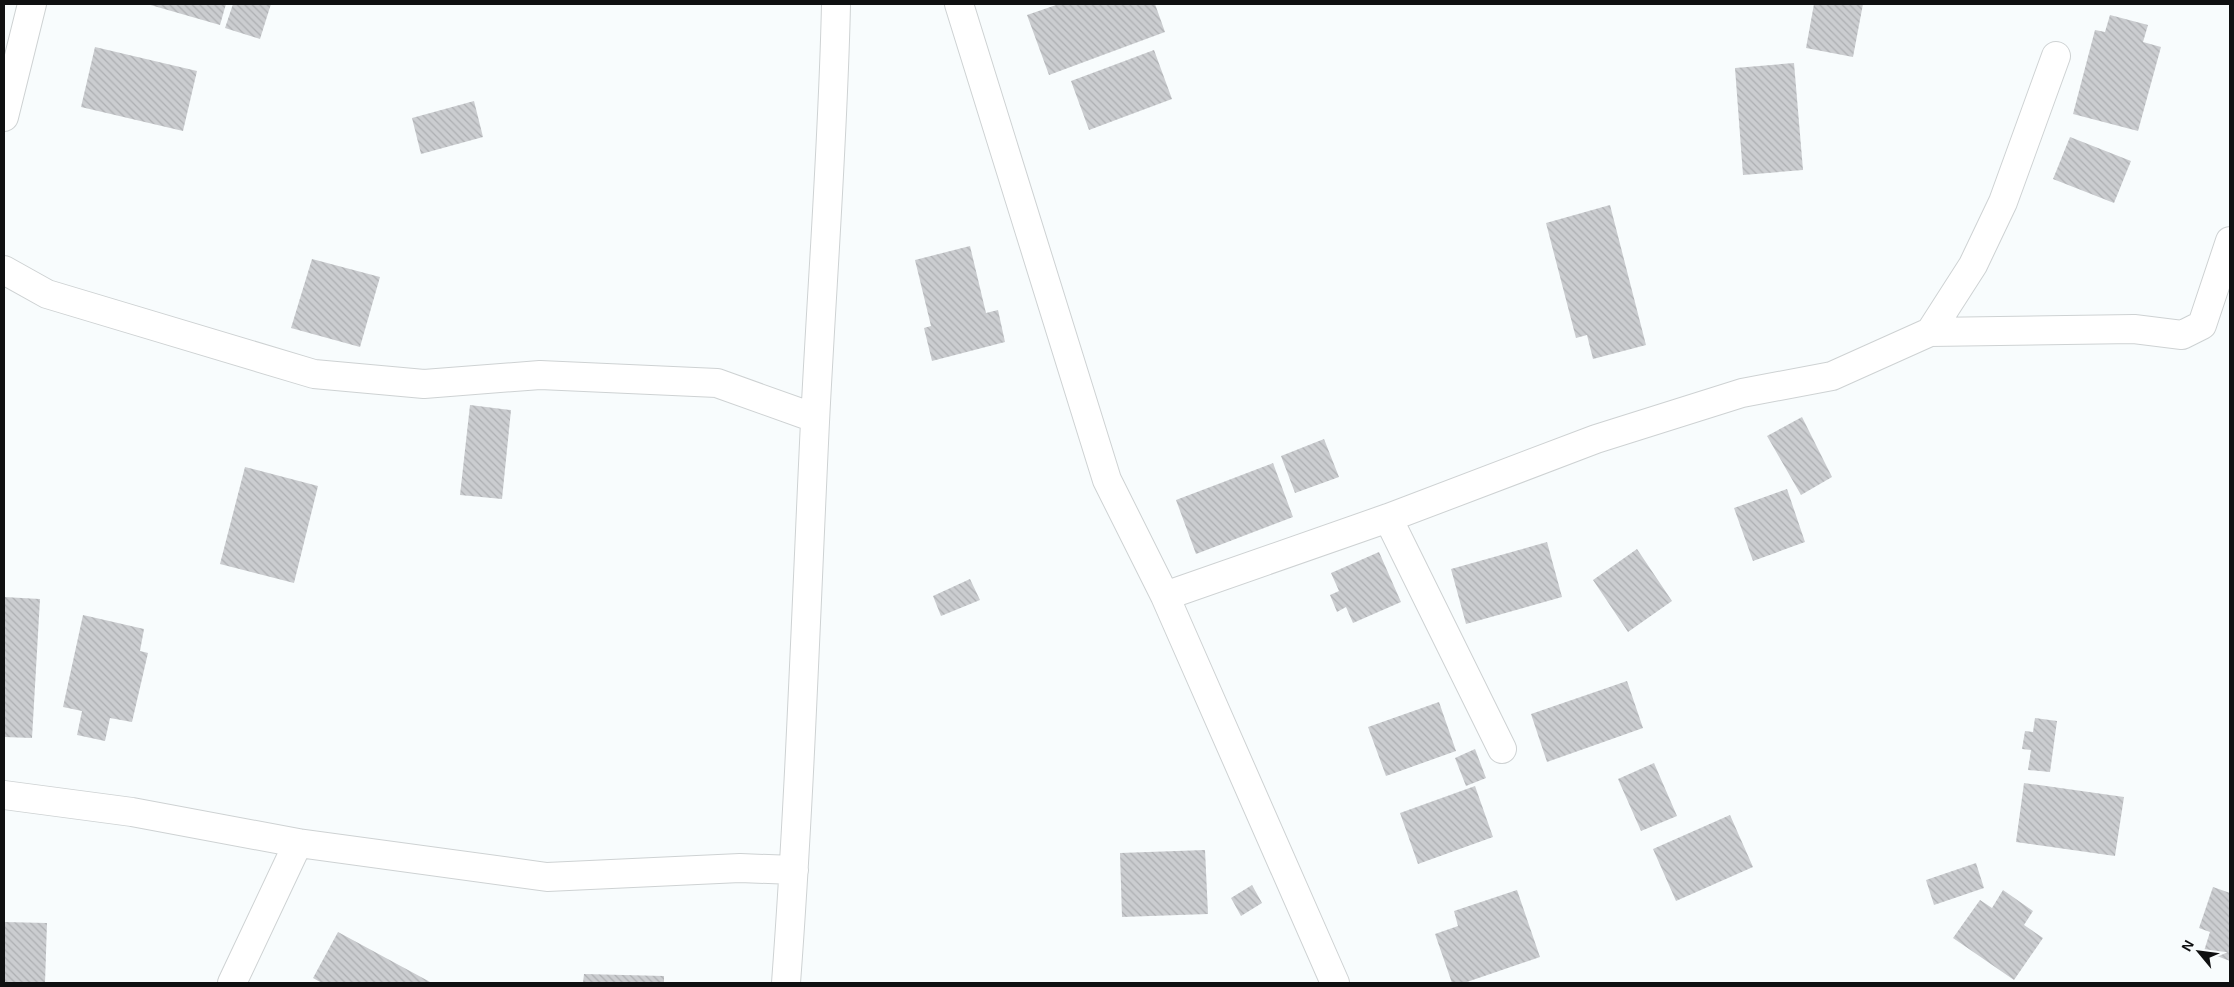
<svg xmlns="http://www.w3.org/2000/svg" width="2234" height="987" font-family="Arial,sans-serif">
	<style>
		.building { fill: url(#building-back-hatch) }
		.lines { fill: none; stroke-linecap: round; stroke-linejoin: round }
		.minor-casing { stroke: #ced2d3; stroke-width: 30 }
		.minor { stroke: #fff; stroke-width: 28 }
	</style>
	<defs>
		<pattern id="building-back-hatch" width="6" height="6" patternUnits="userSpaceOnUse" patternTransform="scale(1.25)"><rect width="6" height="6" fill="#cbcdd0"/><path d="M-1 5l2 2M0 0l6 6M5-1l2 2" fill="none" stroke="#adafb2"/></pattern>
	</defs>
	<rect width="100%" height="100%" fill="#f8fcfd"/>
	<path class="building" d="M147 4H226L220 25Z
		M233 4H271L260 39 225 28Z
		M1059 4H1155L1165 32 1049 75 1027 15Z
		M1814 4H1863L1853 57 1806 48Z
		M2110 15 2148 25 2143 42 2161 47 2138 131 2073 114 2095 30 2105 32Z
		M95 47 197 71 183 131 81 107Z
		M1154 50 1172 99 1089 130 1071 81Z
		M1794 63 1803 170 1743 175 1735 68Z
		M474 101 483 137 421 154 412 118Z
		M2070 137 2131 161 2114 203 2053 179Z
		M1610 205 1646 345 1593 359 1587 335 1576 338 1546 223Z
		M970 246 986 313 998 310 1005 342 932 361 924 328 931 326 915 260Z
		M312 259 380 277 360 347 291 328Z
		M470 405 511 410 502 499 460 495Z
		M1802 417 1832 477 1801 495 1767 436Z
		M1324 439 1339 477 1295 493 1281 456Z
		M1273 463 1293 517 1196 554 1176 500Z
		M245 467 318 486 294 583 220 564Z
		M1787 489 1805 542 1753 561 1734 508Z
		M1547 542 1562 597 1466 624 1451 569Z
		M1637 549 1672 601 1628 632 1593 580Z
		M1379 552 1401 602 1353 623 1346 607 1337 612 1330 595 1339 591 1331 573Z
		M970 579 980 600 941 616 933 596Z
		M4 597 40 599 32 738 4 737Z
		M83 615 144 629 140 651 148 653 132 722 110 718 105 741 77 735 82 711 63 707Z
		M1627 681 1643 728 1547 762 1531 714Z
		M1439 702 1456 751 1386 776 1368 727Z
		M2035 718 2057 721 2050 772 2028 770 2031 750 2022 749 2025 731 2033 732Z
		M1475 749 1486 778 1466 786 1455 758Z
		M1654 763 1677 816 1641 831 1618 779Z
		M2024 783 2124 797 2115 856 2016 842Z
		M1475 786 1493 837 1418 864 1400 813Z
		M1730 815 1753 867 1676 901 1653 849Z
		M1205 850 1208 914 1122 917 1120 853Z
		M1976 863 1984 888 1934 905 1926 880Z
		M1252 885 1262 903 1241 916 1231 898Z
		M2213 887 2230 893V961L2204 951 2210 932 2199 928Z
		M1517 890 1540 957 1464 983H1452L1435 934 1458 926 1454 911Z
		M2003 890 2033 911 2024 925 2043 938 2014 980 1953 938 1980 900 1992 908Z
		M4 922 47 923 45 983H4Z
		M338 932 432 983H322L313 978Z
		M584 974 664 976V983H583Z"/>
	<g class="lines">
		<g class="minor-casing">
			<path id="minor" d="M959 4 1107 480 1165 596 1335 983
				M4 117 32 4
				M4 270 47 294 314 374 424 384 540 375 717 383 815 418
				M1930 332 2134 329 2182 335 2202 325 2230 241
				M1388 518 1502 749
				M1165 596 1388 518 1596 439 1742 393 1832 376 1930 332 1973 265 2003 202 2056 56
				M4 795 132 812 298 843 547 877 740 868 794 870
				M232 983 298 843
				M786 983C800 796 806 609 815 422 822 283 833 143 836 4"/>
		</g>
		<use href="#minor" class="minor"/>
	</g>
	<rect width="2234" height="987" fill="none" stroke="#0f1011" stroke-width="10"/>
	<g transform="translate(2199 952) rotate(299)" stroke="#f8fcfd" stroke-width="4" paint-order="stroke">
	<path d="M0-4L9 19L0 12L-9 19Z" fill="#0f1011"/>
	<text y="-8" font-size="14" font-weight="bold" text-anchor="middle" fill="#0f1011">N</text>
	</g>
</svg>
